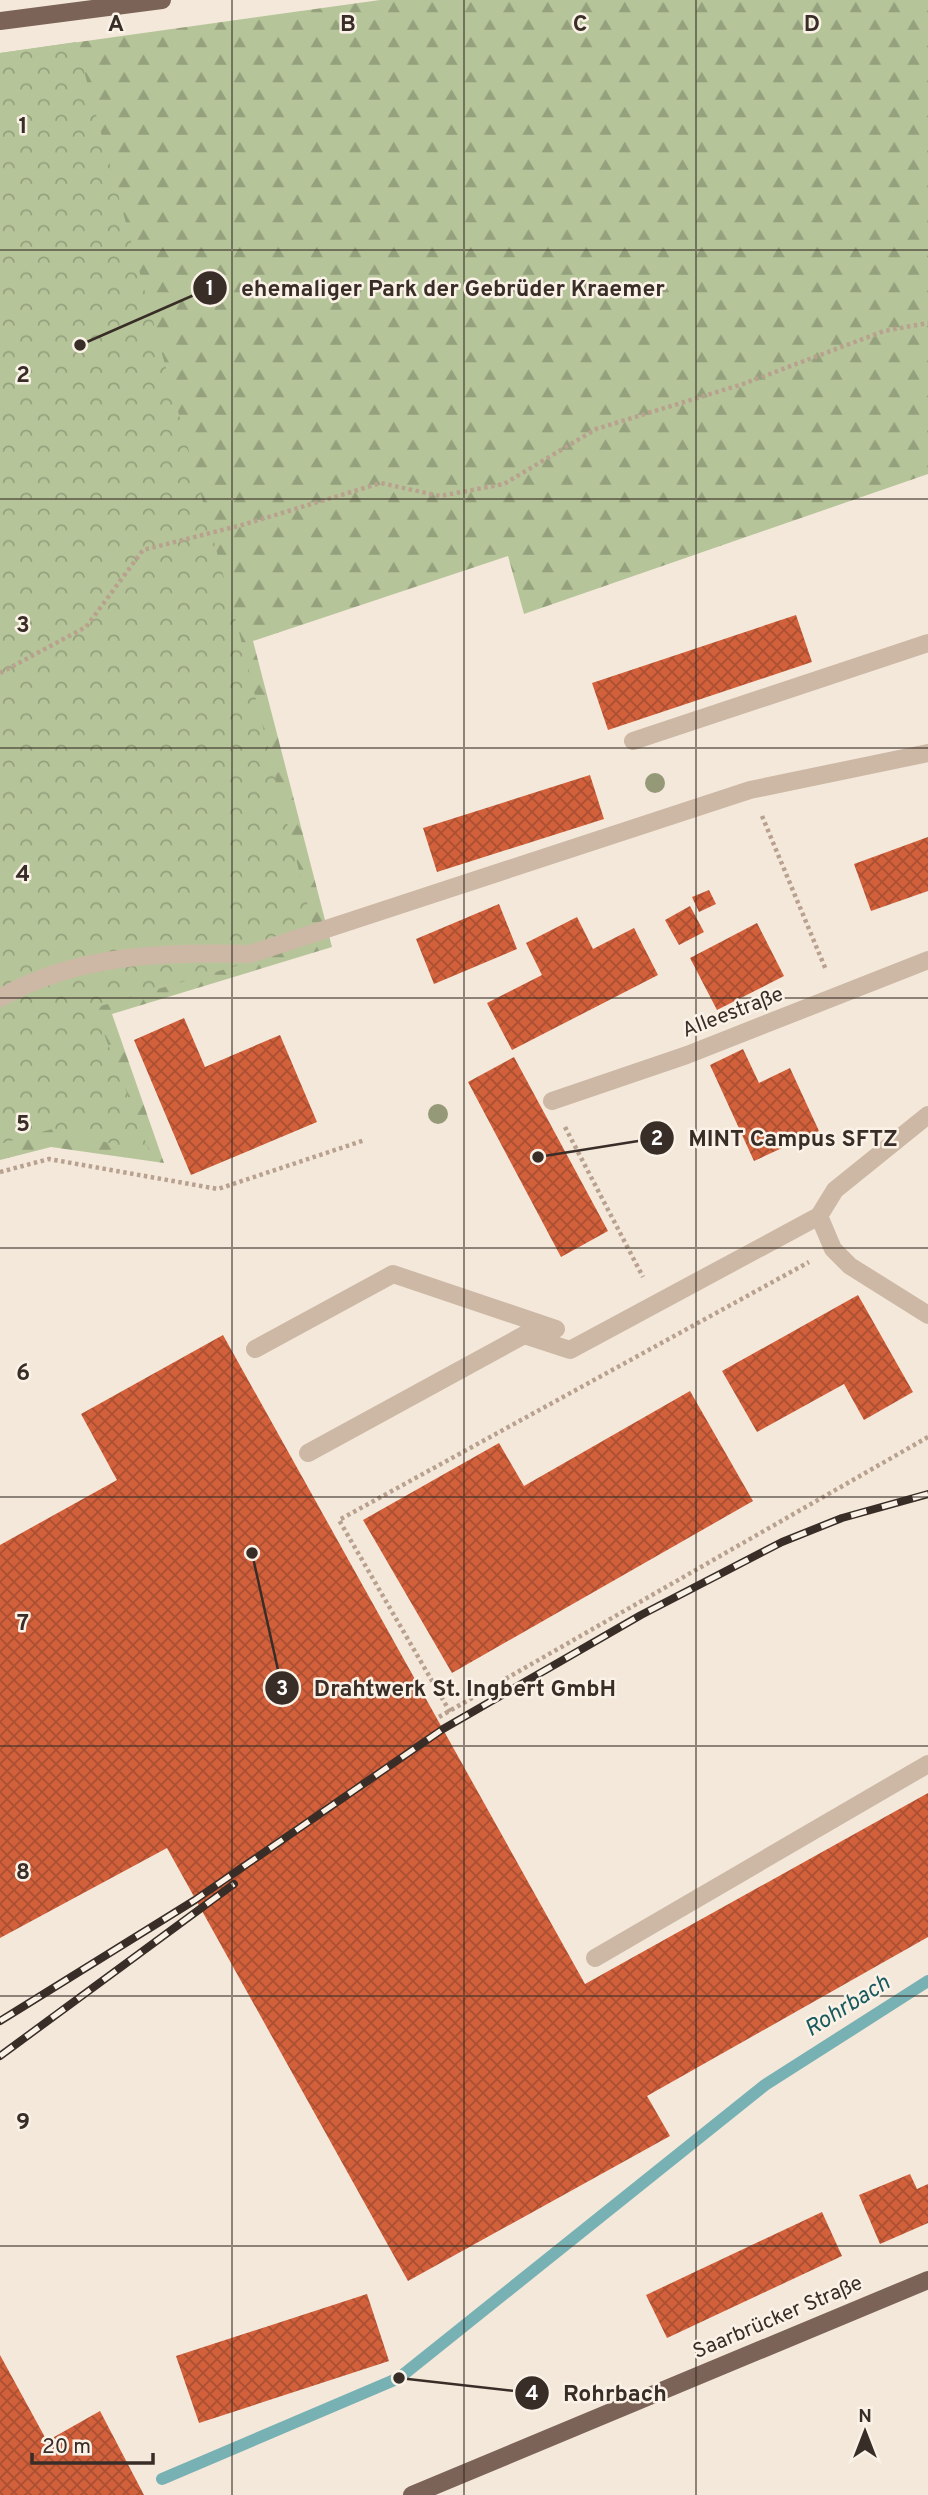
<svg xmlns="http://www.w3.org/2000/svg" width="928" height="2495" font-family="Overpass,sans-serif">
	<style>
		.forest { fill: url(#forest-firs) }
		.park { fill: url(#park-crowns) }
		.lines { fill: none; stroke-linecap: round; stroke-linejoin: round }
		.stream { stroke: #77b1b4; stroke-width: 12 }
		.building { fill: url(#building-cross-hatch) }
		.path { stroke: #b9a18f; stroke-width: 4.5; stroke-dasharray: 3.5 3.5; stroke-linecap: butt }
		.minor { stroke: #cdb8a5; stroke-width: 18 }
		.major { stroke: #7c6357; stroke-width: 18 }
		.rail-casing { stroke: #392d27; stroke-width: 8 }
		.rail { stroke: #fbf2e7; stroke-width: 5; stroke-dasharray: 16; stroke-linecap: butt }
		.tree { fill: #959978 }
		.grid { fill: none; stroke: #392d27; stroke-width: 2; stroke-opacity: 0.55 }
		.labels { text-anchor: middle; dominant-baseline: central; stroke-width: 5; stroke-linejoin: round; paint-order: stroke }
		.street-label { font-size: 21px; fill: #392d27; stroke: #fbf2e7 }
		.water-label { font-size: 23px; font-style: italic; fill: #185a5e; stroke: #fbf2e7 }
		.grid-label { font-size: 23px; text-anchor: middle; font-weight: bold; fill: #392d27; stroke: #fbf2e7; stroke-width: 5; stroke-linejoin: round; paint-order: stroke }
		.leader { fill: none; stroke: #392d27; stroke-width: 2.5 }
		.callout-dot { fill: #392d27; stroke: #fbf2e7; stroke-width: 2.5 }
		.mark-label { font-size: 21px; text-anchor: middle; font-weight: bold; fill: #fff }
		.callout-label { font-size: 23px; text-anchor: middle; font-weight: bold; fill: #392d27; stroke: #fbf2e7; stroke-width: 5; stroke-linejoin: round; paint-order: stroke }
	</style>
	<defs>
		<pattern id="forest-firs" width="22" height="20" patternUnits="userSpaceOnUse" patternTransform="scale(1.75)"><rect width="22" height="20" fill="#b6c599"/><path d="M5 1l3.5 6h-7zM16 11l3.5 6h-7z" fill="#95a07d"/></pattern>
		<pattern id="park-crowns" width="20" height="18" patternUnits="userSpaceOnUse" patternTransform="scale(1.75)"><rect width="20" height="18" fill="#b6c599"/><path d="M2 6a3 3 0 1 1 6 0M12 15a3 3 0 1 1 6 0" fill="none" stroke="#95a07d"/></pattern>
		<pattern id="building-cross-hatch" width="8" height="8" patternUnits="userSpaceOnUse" patternTransform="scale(1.75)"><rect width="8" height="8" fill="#d1603b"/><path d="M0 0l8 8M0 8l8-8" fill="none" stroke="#ab5032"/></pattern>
	</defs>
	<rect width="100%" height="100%" fill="#f4e8da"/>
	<path class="forest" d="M380 0H928V474L524 614 508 556 253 641 332 947 112 1014 164 1163 51 1147 0 1160V53Z"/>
	<path class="park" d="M76 42 240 636 317 942 94 1008 150 1153 52 1129 0 1144V53Z"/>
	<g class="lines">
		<path class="stream" d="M162 2479 399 2378 765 2085 928 1981"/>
	</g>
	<path class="building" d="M796 615 812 662 608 730 592 683Z
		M590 775 604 819 437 872 423 828Z
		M928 837V891L871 911 854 864Z
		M709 890 716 904 699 912 692 897Z
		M499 904 517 949 434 984 416 939Z
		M690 906 704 932 679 945 665 920Z
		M577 917 593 949 634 928 658 975 512 1050 487 1003 542 975 526 943Z
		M757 923 784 976 717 1010 690 958Z
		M184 1018 205 1067 280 1035 317 1122 191 1175 134 1040Z
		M743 1049 759 1083 790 1068 819 1131 754 1161 710 1065Z
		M514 1057 608 1231 561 1257 468 1082Z
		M858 1295 913 1392 864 1420 844 1384 757 1432 722 1371Z
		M223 1335 585 1984 928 1793V1937L647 2096 670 2136 408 2281 167 1848 0 1938V1545L117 1480 81 1414Z
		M690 1391 753 1501 452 1673 363 1520 499 1443 524 1486Z
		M910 2174 917 2189 928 2184V2223L880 2244 859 2195Z
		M822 2212 842 2256 667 2338 646 2295Z
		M367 2294 389 2361 199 2423 176 2356Z
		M0 2355 47 2441 100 2411 144 2495H0Z"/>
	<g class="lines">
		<path class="path" d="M0 673 86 627 143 550 242 525 381 483 440 496 504 484 596 429 743 384 884 331 928 323
			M762 816 826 970
			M565 1127 643 1277
			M0 1172 49 1159 218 1189 365 1140
			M450 1712 339 1520 809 1262
			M439 1717 928 1437"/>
		<path class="minor" d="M633 741 928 643
			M0 998C78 954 163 952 250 954L750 790 928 753
			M552 1101 687 1055 928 960
			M928 1115 835 1190 819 1216 833 1249 850 1266 928 1315
			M255 1349 393 1274 556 1329
			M308 1453 524 1335 570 1350 819 1216
			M595 1958 928 1764"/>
		<path class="major" d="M0 21 162 0
			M412 2495 928 2280"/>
		<g class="rail-casing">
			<path id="rail" d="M0 2021 195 1900 443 1729 641 1615 782 1542 842 1518 928 1494
				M0 2056 234 1884"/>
		</g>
		<use href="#rail" class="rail"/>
	</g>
	<g class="tree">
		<circle cx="655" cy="783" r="10"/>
		<circle cx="438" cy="1114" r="10"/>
	</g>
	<path class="grid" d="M232 0V2495M464 0V2495M696 0V2495M0 250H928M0 499H928M0 748H928M0 998H928M0 1248H928M0 1497H928M0 1746H928M0 1996H928M0 2246H928"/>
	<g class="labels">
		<g class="street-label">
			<text transform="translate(733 1013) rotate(-21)">Alleestraße</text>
			<text transform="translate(778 2318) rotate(-23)">Saarbrücker Straße</text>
		</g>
		<g class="water-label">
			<text transform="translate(848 2007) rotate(-32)">Rohrbach</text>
		</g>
	</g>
	<g class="grid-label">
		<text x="116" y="31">A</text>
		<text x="348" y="31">B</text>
		<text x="580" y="31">C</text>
		<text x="812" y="31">D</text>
		<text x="23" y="133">1</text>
		<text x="23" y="382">2</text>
		<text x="23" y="632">3</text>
		<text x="23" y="881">4</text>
		<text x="23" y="1131">5</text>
		<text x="23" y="1380">6</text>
		<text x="23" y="1630">7</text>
		<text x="23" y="1879">8</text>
		<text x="23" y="2129">9</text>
	</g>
	<path class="leader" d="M80 345L210 288M538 1157L657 1138M252 1553L282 1688M399 2378L532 2393"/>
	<g class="callout-dot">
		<circle cx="80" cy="345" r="7"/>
		<circle cx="538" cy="1157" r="7"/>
		<circle cx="252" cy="1553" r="7"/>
		<circle cx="399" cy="2378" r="7"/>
		<circle cx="210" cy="288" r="18"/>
		<circle cx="657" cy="1138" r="18"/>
		<circle cx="282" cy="1688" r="18"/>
		<circle cx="532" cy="2393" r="18"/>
	</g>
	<g class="mark-label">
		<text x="210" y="295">1</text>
		<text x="657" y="1145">2</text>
		<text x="282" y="1695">3</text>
		<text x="532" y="2400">4</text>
	</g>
	<g class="callout-label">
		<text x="453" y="296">ehemaliger Park der Gebrüder Kraemer</text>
		<text x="793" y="1146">MINT Campus SFTZ</text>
		<text x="465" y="1696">Drahtwerk St. Ingbert GmbH</text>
		<text x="615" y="2401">Rohrbach</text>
	</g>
	<g transform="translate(865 2432)" stroke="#fbf2e7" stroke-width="5" paint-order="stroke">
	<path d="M0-5L12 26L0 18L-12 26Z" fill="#392d27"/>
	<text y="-10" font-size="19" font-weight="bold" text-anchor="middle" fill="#392d27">N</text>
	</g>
	<path d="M32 2453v10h121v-10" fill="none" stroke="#392d27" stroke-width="3.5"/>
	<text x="42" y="2453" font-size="21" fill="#392d27" stroke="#fbf2e7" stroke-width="5" paint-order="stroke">20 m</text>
</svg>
